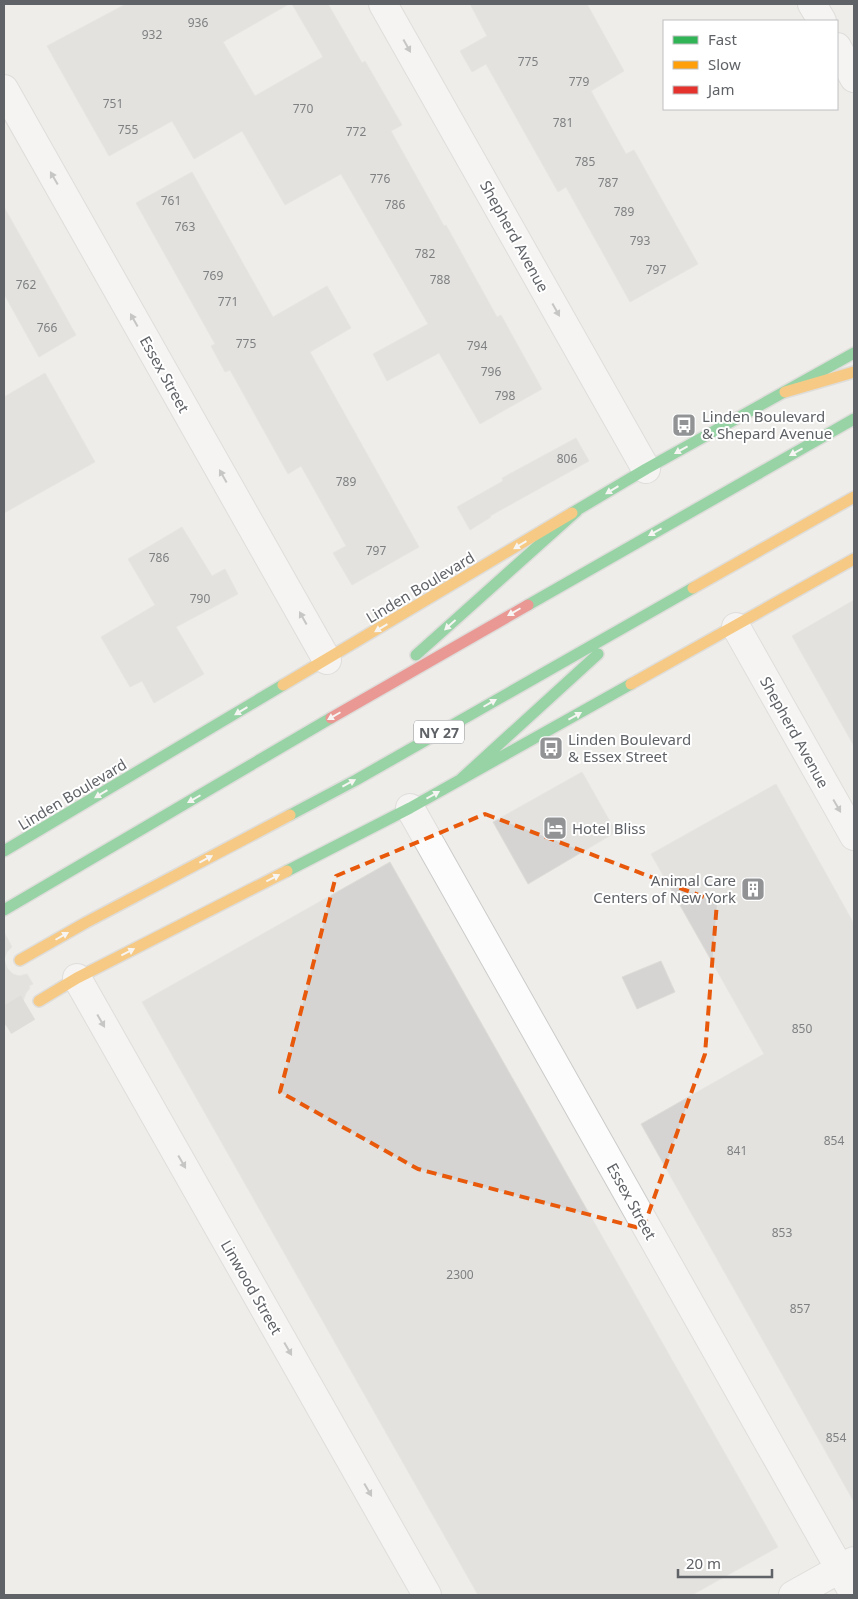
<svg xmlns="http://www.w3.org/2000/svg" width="858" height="1599" font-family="'Noto Sans',sans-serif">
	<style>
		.building { fill: #d5d4d2; stroke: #dddcd8 }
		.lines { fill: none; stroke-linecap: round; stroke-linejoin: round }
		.secondary-tunnel { stroke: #cacac8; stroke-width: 28; stroke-dasharray: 28 14; stroke-linecap: butt }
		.street-casing { stroke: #cbcbca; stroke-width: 30 }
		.fast-casing { stroke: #cbcbca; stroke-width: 14 }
		.slow-casing { stroke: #cbcbca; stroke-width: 14 }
		.jam-casing { stroke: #cbcbca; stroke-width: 14 }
		.street { stroke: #fcfcfc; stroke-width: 28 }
		.fast { stroke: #30b455; stroke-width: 11 }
		.slow { stroke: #ff9f0a; stroke-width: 11 }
		.jam { stroke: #e5322d; stroke-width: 11 }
		.oneway { fill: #96989a }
		.oneway2 { fill: #fff }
		.marked { fill: none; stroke: #e8590c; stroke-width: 4; stroke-dasharray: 10 6; stroke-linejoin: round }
		.labels { text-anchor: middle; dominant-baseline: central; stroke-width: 4; stroke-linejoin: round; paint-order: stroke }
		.number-label { font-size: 12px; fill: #7e8082 }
		.shield { fill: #fff; stroke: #8f9194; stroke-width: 1 }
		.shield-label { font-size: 14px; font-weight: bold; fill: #5f6266 }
		.street-label { font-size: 15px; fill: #5f6266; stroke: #fff }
		.poi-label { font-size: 15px; fill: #5f6266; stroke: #fff; text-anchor: start }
	</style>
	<rect width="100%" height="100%" fill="#eeede9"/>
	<path class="building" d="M126 4H289L223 42 255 96 323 57 292 4H328L362 63 365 61 402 125 391 131 444 226 446 225 497 317 501 315 542 389 480 424 439 353 387 381 373 354 428 324 341 174 285 205 242 131 194 159 172 121 109 156 47 46Z
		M470 4H587L624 71 591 91 626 154 634 150 698 264 630 302 566 187 558 192 486 64 472 72 460 51 487 36Z
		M192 172 273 317 327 286 351 328 310 352 419 547 352 585 333 553 346 546 301 466 288 474 230 370 225 372 211 346 215 344 136 203Z
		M4 207 76 335 39 357 4 294Z
		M45 373 95 462 4 513V397Z
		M576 438 589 461 490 516 491 517 470 530 457 507 503 481 502 478Z
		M182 527 212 576 225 569 238 594 176 627 204 674 154 703 142 681 130 687 101 637 155 605 128 559Z
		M854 600V746L792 636Z
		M582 772 616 832 528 884 493 822Z
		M776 784 854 924V1502L641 1124 764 1054 651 854Z
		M390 862 778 1547 692 1595H478L142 1002Z
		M4 932 12 947 7 952 4 959 7 968 13 974 19 976 27 974 33 984 29 986 30 988 26 993 23 1001 28 1012 4 1026Z
		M661 961 675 992 637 1009 622 977Z"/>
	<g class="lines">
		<path class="secondary-tunnel" d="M4 1022 39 1001"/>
		<g class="street-casing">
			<path id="street" d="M383 4 646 469
				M812 4 822 21
				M837 47 854 78
				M4 89 327 660
				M736 627 854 836
				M410 808 854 1594
				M77 978 427 1595
				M793 1595 854 1561"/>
		</g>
		<g class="fast-casing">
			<path id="fast" d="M572 513 646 469 854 353
				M528 605 854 419
				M416 655 577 511
				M461 779 598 654
				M290 815 356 780 693 588
				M4 851 283 685
				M287 871 410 808 631 684
				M4 910 331 718"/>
		</g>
		<g class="slow-casing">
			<path id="slow" d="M785 392 854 372
				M693 588 854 497
				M631 684 854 559
				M283 685 572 513
				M20 960 85 923 290 815
				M39 1001 77 978 287 871"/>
		</g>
		<g class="jam-casing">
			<path id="jam" d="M331 718 528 605"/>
		</g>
		<use href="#street" class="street"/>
		<use href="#fast" class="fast"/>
		<use href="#slow" class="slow"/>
		<use href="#jam" class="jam"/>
	</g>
	<defs><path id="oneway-solid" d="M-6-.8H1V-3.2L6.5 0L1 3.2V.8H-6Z" transform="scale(1.25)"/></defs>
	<g class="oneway">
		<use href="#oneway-solid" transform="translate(407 46) rotate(61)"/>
		<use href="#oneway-solid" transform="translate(54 178) rotate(-120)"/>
		<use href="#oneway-solid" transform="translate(556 310) rotate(61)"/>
		<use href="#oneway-solid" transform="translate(134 320) rotate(-119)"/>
		<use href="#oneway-solid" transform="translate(223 476) rotate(-119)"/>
		<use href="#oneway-solid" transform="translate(303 618) rotate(-119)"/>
		<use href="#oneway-solid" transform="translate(837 806) rotate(60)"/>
		<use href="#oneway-solid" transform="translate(101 1021) rotate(60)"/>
		<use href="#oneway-solid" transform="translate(182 1162) rotate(60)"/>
		<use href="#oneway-solid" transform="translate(288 1349) rotate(60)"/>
		<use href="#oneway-solid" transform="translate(368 1490) rotate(60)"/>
	</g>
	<g class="oneway2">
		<use href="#oneway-solid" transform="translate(681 450) rotate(151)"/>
		<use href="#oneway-solid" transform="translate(796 452) rotate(151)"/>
		<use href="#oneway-solid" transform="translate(612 490) rotate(149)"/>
		<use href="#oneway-solid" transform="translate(655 532) rotate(151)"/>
		<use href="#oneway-solid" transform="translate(520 545) rotate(149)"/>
		<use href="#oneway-solid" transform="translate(514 612) rotate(150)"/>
		<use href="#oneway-solid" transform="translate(450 625) rotate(138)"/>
		<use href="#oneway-solid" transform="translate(381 628) rotate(149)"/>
		<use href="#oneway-solid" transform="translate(490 703) rotate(-30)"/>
		<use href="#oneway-solid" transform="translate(241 711) rotate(149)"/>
		<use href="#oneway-solid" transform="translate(334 716) rotate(150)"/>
		<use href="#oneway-solid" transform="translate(575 716) rotate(-29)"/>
		<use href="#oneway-solid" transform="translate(349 783) rotate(-28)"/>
		<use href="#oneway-solid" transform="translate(101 794) rotate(149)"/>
		<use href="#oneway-solid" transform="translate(433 795) rotate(-29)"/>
		<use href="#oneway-solid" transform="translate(194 799) rotate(150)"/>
		<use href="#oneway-solid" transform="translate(206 859) rotate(-28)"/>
		<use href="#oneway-solid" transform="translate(273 878) rotate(-27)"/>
		<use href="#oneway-solid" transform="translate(62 936) rotate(-30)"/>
		<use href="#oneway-solid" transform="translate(128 952) rotate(-27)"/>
	</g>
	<path d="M0 0H858V1599H0ZM485 814 717 902 705 1054 643 1229 418 1169 280 1092 336 876Z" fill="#eeede9" fill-opacity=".55" fill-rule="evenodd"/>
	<path class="marked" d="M485 814 717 902 705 1054 643 1229 418 1169 280 1092 336 876Z"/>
	<defs>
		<g id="bus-square" transform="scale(1.25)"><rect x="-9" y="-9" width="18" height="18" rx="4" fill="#919394" stroke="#fff"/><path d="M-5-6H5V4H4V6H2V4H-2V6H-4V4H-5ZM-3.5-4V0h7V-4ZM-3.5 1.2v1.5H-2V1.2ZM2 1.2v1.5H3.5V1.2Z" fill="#fff"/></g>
		<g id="hotel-square" transform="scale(1.25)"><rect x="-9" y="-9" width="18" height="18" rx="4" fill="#919394" stroke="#fff"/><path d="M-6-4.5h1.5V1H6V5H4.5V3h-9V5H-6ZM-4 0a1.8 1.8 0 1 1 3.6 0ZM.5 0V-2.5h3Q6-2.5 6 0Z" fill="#fff"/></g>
		<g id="building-square" transform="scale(1.25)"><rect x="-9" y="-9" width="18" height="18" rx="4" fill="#919394" stroke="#fff"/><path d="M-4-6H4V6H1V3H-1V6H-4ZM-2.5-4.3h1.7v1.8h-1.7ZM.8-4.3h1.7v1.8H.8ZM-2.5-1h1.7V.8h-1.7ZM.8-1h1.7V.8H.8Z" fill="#fff"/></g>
	</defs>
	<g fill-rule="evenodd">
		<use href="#bus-square" x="684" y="425"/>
		<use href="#bus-square" x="551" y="748"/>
		<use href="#hotel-square" x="555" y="828"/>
		<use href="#building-square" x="753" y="889"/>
	</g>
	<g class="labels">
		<g class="number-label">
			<text x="198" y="22">936</text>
			<text x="152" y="34">932</text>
			<text x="528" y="61">775</text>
			<text x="579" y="81">779</text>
			<text x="113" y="103">751</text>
			<text x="303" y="108">770</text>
			<text x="563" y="122">781</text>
			<text x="128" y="129">755</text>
			<text x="356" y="131">772</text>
			<text x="585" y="161">785</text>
			<text x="380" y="178">776</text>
			<text x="608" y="182">787</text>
			<text x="171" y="200">761</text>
			<text x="395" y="204">786</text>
			<text x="624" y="211">789</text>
			<text x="185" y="226">763</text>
			<text x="640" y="240">793</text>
			<text x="425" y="253">782</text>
			<text x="656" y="269">797</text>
			<text x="213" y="275">769</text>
			<text x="440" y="279">788</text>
			<text x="26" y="284">762</text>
			<text x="228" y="301">771</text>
			<text x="47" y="327">766</text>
			<text x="246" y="343">775</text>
			<text x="477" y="345">794</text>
			<text x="491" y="371">796</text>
			<text x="505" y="395">798</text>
			<text x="567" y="458">806</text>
			<text x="346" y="481">789</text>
			<text x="376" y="550">797</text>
			<text x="159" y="557">786</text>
			<text x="200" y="598">790</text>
			<text x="802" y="1028">850</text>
			<text x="834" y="1140">854</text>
			<text x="737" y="1150">841</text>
			<text x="782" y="1232">853</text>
			<text x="460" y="1274">2300</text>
			<text x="800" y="1308">857</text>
			<text x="836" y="1437">854</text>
		</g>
		<rect class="shield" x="414" y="720.5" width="50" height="23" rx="4"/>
		<g class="shield-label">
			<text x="439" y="732">NY 27</text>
		</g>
		<g class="street-label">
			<text transform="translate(515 236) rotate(61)">Shepherd Avenue</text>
			<text transform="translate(165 374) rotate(61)">Essex Street</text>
			<text transform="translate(420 587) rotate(-31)">Linden Boulevard</text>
			<text transform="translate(795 732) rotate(61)">Shepherd Avenue</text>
			<text transform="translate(72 794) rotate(-31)">Linden Boulevard</text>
			<text transform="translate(632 1201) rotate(61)">Essex Street</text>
			<text transform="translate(252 1287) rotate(60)">Linwood Street</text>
		</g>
		<g class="poi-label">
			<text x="702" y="416">Linden Boulevard<tspan x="702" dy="17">&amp; Shepard Avenue</tspan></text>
			<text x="568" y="739">Linden Boulevard<tspan x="568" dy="17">&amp; Essex Street</tspan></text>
			<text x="572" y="828">Hotel Bliss</text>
			<text x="736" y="880" text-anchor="end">Animal Care<tspan x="736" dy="17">Centers of New York</tspan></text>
		</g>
	</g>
	<rect width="858" height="1599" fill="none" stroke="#5f6266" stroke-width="10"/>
	<rect x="663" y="20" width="175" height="90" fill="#ffffff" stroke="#bfc0c2"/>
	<rect x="673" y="36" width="25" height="8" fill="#30b455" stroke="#bfc0c2"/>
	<text x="708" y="45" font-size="15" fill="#5f6266">Fast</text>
	<rect x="673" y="61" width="25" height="8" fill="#ff9f0a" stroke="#bfc0c2"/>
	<text x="708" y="70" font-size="15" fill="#5f6266">Slow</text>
	<rect x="673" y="86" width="25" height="8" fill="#e5322d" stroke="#bfc0c2"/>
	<text x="708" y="95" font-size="15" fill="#5f6266">Jam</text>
	<path d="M678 1569v8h94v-8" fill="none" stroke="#5f6266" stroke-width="2.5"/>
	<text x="686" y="1569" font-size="15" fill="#5f6266" stroke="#ffffff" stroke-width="4" paint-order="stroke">20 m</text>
</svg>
